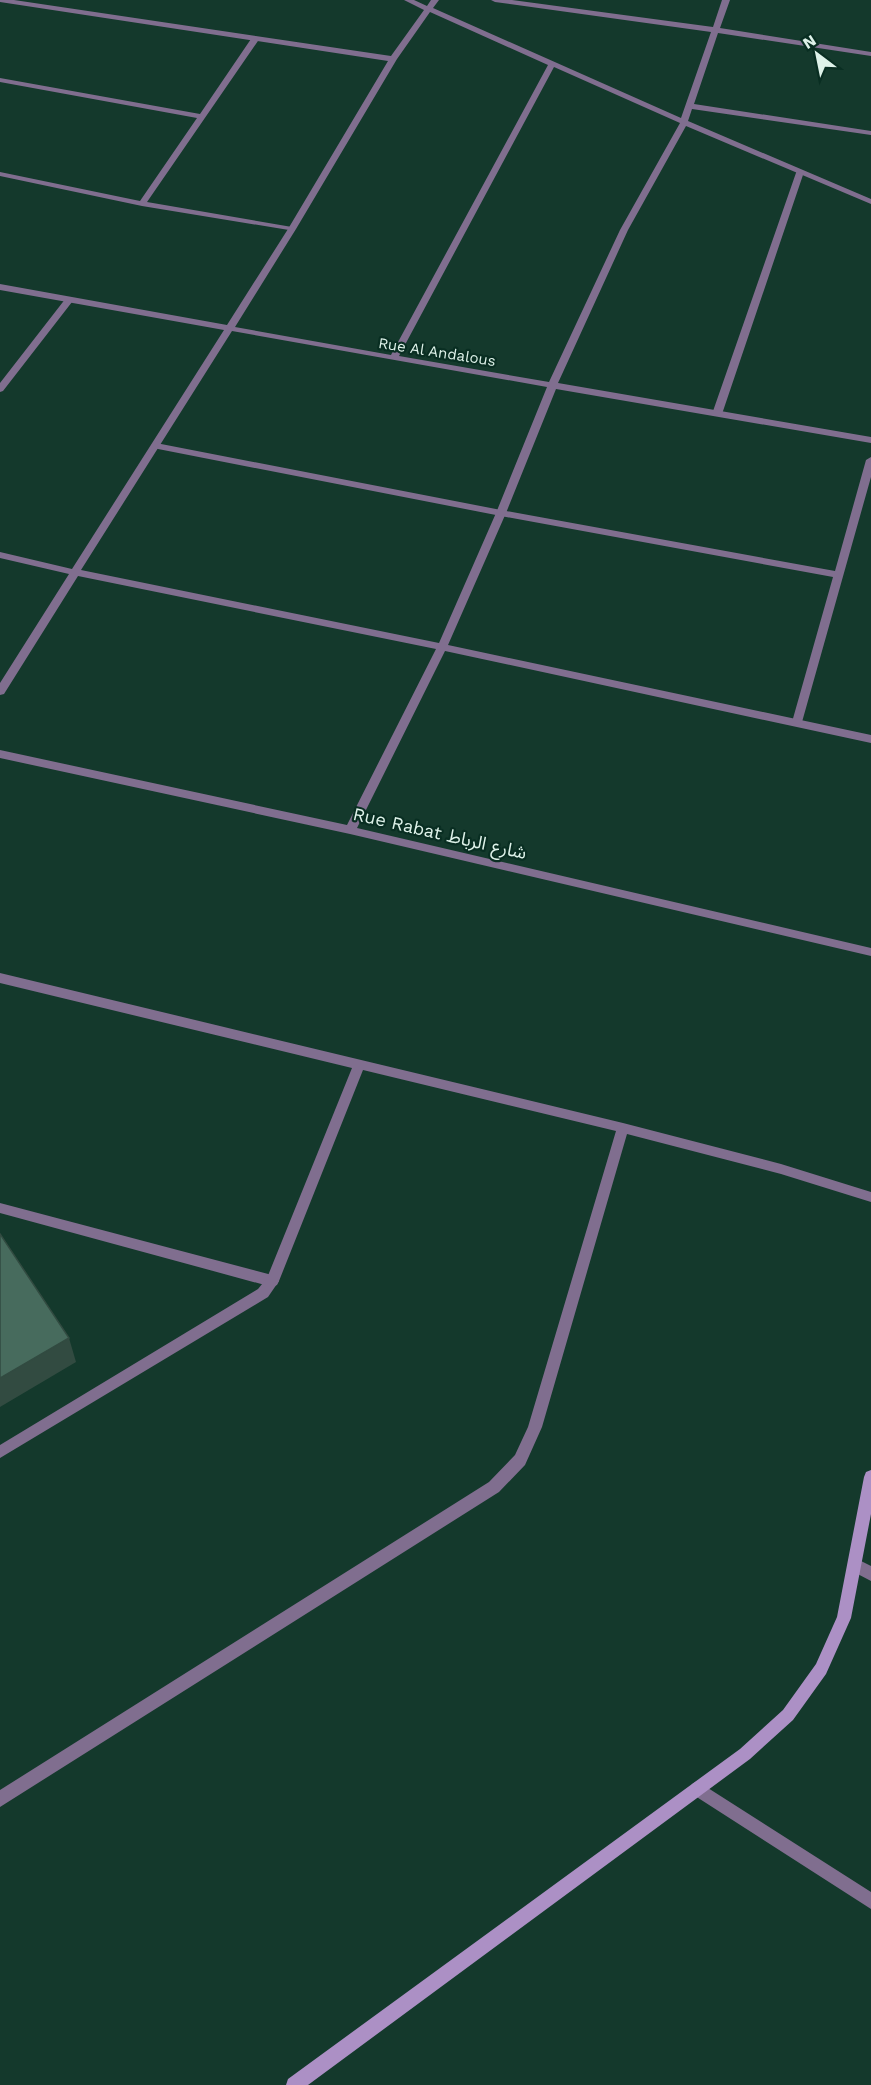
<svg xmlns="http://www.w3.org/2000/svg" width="871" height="2085" font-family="'Work Sans','Noto Sans Arabic',sans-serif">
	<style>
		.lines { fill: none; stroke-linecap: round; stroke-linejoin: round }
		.lane { fill: #806e8f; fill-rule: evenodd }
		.street { fill: #806e8f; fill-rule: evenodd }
		.secondary { fill: #ac90c5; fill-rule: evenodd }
		.shaded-wall { fill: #324b41 }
		.building { fill: #476b5d; stroke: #324b41; stroke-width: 1.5 }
		.labels { text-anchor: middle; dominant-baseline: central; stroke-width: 4.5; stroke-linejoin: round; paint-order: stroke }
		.far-street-label { font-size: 15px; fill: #def2e9; stroke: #092e22 }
		.street-label { font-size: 18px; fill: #def2e9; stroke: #092e22 }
	</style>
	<rect width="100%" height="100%" fill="#14392c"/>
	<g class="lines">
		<path class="lane" d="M253 36 260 38 147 202 292 227H295V231L142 206 0 176V172L140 201 197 118 0 82V78L200 114Z
			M797 170 804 172 722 414 720 416H714L712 414Z
			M69 297 73 300 72 302 3 391 0 392V383L66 298Z
			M156 443 501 510 835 571 866 460 871 457V477L802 722 797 726 792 722 833 577 501 516 153 448 151 446Z
			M0 1203 272 1275 277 1277 279 1281 277 1285 272 1287 0 1213Z"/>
		<path class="street" d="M0 0H14L391 56 424 10 404 0H414L427 6 431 0H439L433 8 681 118 711 32 495 2 491 0H512L713 27 722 0H730L720 28 871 52V56L718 33 694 104 871 131V135L692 109 688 121 871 199V204L686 126 628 230 558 383 871 437V443L556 389 506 513 448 645 871 735V743L445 651 357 828 871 948V956L350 834 0 758V750L347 825 436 649 78 576 4 694 0 695V683L69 574 0 558V552L72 569 224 330 0 290V284L227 325 288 229 388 61 0 2ZM430 12 548 65 391 355 235 327 296 229 397 59ZM554 67 680 123 620 230 549 382 399 356ZM232 331 547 387 496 513 439 643 81 570Z
			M0 973 623 1123 781 1164 871 1192V1202L781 1174 627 1134 542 1427 525 1465 499 1492 0 1807V1790L489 1482 515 1455 528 1427 616 1131 363 1070 279 1281 268 1297 0 1458V1445L258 1289 267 1278 352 1068 0 983Z
			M855 1558 871 1566V1581L850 1570 848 1565 850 1560Z
			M697 1781 871 1892V1909L692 1794 689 1789 692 1784Z"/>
		<path class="secondary" d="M871 1470V1514L851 1618 826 1674 793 1720 750 1759 308 2085H286L288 2079 740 1749 783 1710 816 1664 837 1617 864 1477 866 1472Z"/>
	</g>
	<path class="shaded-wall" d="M69 1338 76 1362 0 1407V1378Z"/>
	<path class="building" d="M0 1234 69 1338 0 1378Z"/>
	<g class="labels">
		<g class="far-street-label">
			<text transform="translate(437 352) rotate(9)">Rue Al Andalous</text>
		</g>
		<g class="street-label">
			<text transform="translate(440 833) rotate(13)">Rue Rabat شارع الرباط</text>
		</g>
	</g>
	<g transform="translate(817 54) rotate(328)" stroke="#092e22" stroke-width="4.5" paint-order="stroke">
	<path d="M0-4.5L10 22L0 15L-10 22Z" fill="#def2e9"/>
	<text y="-9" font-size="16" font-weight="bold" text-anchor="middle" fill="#def2e9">N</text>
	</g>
</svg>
